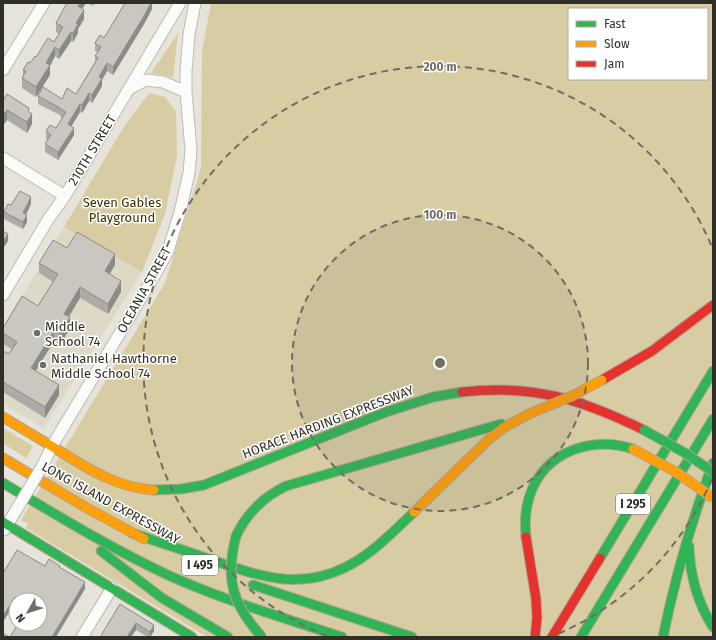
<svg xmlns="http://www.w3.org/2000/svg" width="716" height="640" font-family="'Fira Sans',sans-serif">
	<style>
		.built { fill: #ded9c7 }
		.green { fill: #d8cca2; fill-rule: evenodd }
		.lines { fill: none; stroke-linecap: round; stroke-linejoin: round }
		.street-casing { stroke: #bdbbb5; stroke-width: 13 }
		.fast-casing { stroke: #b2a395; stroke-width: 11 }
		.slow-casing { stroke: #b2a395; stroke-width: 11 }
		.jam-casing { stroke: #b2a395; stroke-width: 11 }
		.street { stroke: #fbfbf9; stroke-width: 11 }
		.fast { stroke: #30b455; stroke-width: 9 }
		.slow { stroke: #ff9f0a; stroke-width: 9 }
		.jam { stroke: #e5322d; stroke-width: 9 }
		.street-bridge-casing { stroke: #bdbbb5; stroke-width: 13; stroke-linecap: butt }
		.fast-bridge-casing { stroke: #b2a395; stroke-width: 11; stroke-linecap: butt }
		.slow-bridge-casing { stroke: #b2a395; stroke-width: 11; stroke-linecap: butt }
		.street-bridge { stroke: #fbfbf9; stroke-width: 11 }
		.fast-bridge { stroke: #30b455; stroke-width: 9 }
		.slow-bridge { stroke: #ff9f0a; stroke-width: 9 }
		.wall { fill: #aeaaa5 }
		.shaded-wall { fill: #8d8b86 }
		.building { fill: #cac6c0; stroke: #8d8b86 }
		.ring { fill: none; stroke: #6f6d66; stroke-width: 2; stroke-dasharray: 7 5 }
		.poi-dot { fill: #6f6d66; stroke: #fff; stroke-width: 1.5 }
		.labels { text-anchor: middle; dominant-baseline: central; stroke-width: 3; stroke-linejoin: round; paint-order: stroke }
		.shield { fill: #fff; stroke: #6d6d68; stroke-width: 1 }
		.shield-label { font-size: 12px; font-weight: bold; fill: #2f2e27 }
		.street-label { font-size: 13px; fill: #2f2e27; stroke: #fff }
		.park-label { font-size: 13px; fill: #3b3002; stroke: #fff }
		.poi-label { font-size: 13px; fill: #2f2e27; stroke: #fff; text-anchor: start }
		.centre { fill: #6f6d66; stroke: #fff; stroke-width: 2 }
		.ring-label { font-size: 12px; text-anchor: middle; font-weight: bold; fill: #6f6d66; stroke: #fff; stroke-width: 3; stroke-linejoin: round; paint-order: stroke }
	</style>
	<rect width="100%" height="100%" fill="#e6e3da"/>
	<path class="built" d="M64 227 142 272 44 428 3 404V327Z"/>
	<path class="green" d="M211 3H713V637H207L26 528 28 524 21 520 165 283 201 168 202 52ZM569 9H707V79H569Z
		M178 33 173 77 151 73Z
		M149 93 165 97 176 112 177 156 165 214 142 272 64 227 125 125Z
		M3 428 33 446 26 458 3 443Z"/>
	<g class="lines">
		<g class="street-casing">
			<path id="street" d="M3 70 44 3
				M129 89 146 80 163 82 186 92
				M3 158 65 196
				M3 295 49 218 65 196 180 3
				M43 465 52 446 153 278 168 251 180 212 189 173 191 150 186 92V71L189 34 195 3
				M4 530 18 507
				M82 637 112 588"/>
		</g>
		<g class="fast-casing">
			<path id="fast" d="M3 483C58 516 112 549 170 576 226 601 284 618 342 637
				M154 490 181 489 204 485 386 412 433 397 462 392
				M3 522 192 637
				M132 533C158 542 184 550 209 559 256 575 297 591 344 568 371 555 393 532 414 512
				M236 536C247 513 263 497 286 486L501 424
				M526 537C525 526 525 516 527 506 537 455 587 434 633 449
				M689 546C690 576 697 602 713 627
				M101 551 162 598 228 637
				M600 558 713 371
				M253 585 412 637
				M581 637 713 419
				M663 637C675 577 692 520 713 463"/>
		</g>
		<g class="slow-casing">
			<path id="slow" d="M3 417C21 428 40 439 58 450 88 469 118 488 154 490
				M3 458 85 507 144 539
				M414 512 489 439 503 428 529 414"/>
		</g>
		<g class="jam-casing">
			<path id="jam" d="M602 380 652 351 713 305
				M462 392C534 384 580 399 644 430
				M526 537 536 599 537 618 535 637
				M552 637 600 558"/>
		</g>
		<use href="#street" class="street"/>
		<use href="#fast" class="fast"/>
		<use href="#slow" class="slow"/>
		<use href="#jam" class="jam"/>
		<g class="street-bridge-casing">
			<path id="street-bridge" d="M18 507 43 465"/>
		</g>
		<g class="fast-bridge-casing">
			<path id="fast-bridge" d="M644 430 685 453 713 472
				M236 536C225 579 232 604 262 637"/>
		</g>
		<g class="slow-bridge-casing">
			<path id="slow-bridge" d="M529 414 574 395 602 380
				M633 449 676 472 713 498"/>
		</g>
		<use href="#street-bridge" class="street-bridge"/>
		<use href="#fast-bridge" class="fast-bridge"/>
		<use href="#slow-bridge" class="slow-bridge"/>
	</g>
	<path class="wall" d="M86 3 82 9 84 19 78 29V33L73 42 71 41 59 59 55 56 50 66V75L36 97 22 88V78L23 75V70L54 42 59 34 56 32V23Z
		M88 3H95L93 6Z
		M125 3H152V9L144 24 113 75 107 71 102 80V86L92 103 89 101 82 113 80 112 71 126 74 135 58 160 45 152V144L48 140 46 139V131L56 128 62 118 60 116V115L38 104V96L62 99 76 94 95 62V56L98 52 95 51V43L104 38Z
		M3 101 29 112 32 124 27 133 7 120 4 124 3 123Z
		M31 204 26 215 27 222 23 229 4 219V212L11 205Z
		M67 248 115 265 109 274 121 292 108 314 80 298 69 317 70 328 60 345 54 341 36 371 59 395 45 418 3 392V351L9 354 12 349 3 344V328L38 306 53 282 39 273V263Z
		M45 566 60 568 85 589 40 600H16V604L15 603 3 573Z
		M120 604 154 631 150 637H148L136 630 131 637H100Z"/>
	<path class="shaded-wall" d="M80 3H86L78 15V6Z
		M149 3H152V9L144 24 113 75V67Z
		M4 9V18L3 19V10Z
		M84 10V19L78 29V33L73 42V33L76 23Z
		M71 32V41L59 59V50Z
		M55 47V56L50 66V75L36 97V87L46 63Z
		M107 63V71L102 80V86L92 103V95L99 77Z
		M89 93V101L82 113V105Z
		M80 104V112L68 132V124Z
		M7 110V120L4 124V114Z
		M32 114V124L27 133V122Z
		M74 128V135L58 160V152Z
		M31 197V204L23 220V213Z
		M27 215V222L23 229V222Z
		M8 234V241L3 249V242Z
		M115 254V265L105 282V271Z
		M121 281V292L108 314V304Z
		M80 287V298L64 324V314Z
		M70 317V328L60 345V334Z
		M54 331V341L31 378V368Z
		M59 385V395L45 418V407Z
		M85 582V589L56 637H52Z
		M15 597V603L3 622V616Z
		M136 623V630L131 637H127Z
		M154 625V631L150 637V632Z"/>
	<path class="building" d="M67 3H80L78 6 84 10 76 23 78 24 73 33 71 32 59 50 55 47 46 63 50 65 36 87 22 78 26 71 23 70 28 62 30 63 35 56 36 57 48 38 54 42 63 27 56 23Z
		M125 3H151L144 16 113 67 107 63 99 77 102 78 92 95 89 93 82 105 80 104 68 124 74 128 58 152 45 144 51 135 46 131 50 125 56 128 66 112 60 109V108L38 96 43 87 62 99 67 88 76 94 98 58 95 56 101 47 95 43 100 35 104 38Z
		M7 94 29 108 28 111 32 114 27 122 7 110 4 114 3 113V101Z
		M20 191 31 197 23 213 27 215 23 222 4 212 8 204 11 205Z
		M3 231 8 234 3 242Z
		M77 232 115 254 105 271 121 281 108 304 80 287 64 314 70 317 60 334 54 331 31 368 59 385 45 407 3 382V351L9 354 17 342 3 333V328L22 296 38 306 58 274 39 263 53 240 67 248Z
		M17 550 45 566 49 559 60 566 59 567 85 582 52 637H10L18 624H40V600H20L15 597 3 616V573Z
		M120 604 154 625 150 632 136 623 127 637H100Z
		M3 633 9 637H3Z"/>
	<circle cx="440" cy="363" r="148" fill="#6f6d66" fill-opacity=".12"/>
	<g class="ring">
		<circle cx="440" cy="363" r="148"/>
		<path d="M712 479A296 296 0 0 1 553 636M327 636A296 296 0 1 1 712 247"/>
	</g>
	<g class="poi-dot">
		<circle cx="37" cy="333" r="4"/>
		<circle cx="43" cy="365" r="4"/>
	</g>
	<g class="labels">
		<g class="shield">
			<rect x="616" y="494" width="34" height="20" rx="3"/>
			<rect x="182" y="555" width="36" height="20" rx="3"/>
		</g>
		<g class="shield-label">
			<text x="633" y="504">I 295</text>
			<text x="200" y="565">I 495</text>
		</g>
		<g class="street-label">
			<text transform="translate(92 150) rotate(-59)">210TH STREET</text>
			<text transform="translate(144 290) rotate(-61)">OCEANIA STREET</text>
			<text transform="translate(328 422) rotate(-21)">HORACE HARDING EXPRESSWAY</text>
			<text transform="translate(111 503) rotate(29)">LONG ISLAND EXPRESSWAY</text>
		</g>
		<g class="park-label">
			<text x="122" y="202">Seven Gables<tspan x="122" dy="15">Playground</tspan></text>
		</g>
		<g class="poi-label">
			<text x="45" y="326">Middle<tspan x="45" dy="15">School 74</tspan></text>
			<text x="51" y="358">Nathaniel Hawthorne<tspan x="51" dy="15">Middle School 74</tspan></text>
		</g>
	</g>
	<circle cx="440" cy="363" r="6" class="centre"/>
	<g class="ring-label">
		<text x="440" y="71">200 m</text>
		<text x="440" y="219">100 m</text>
	</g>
	<rect width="716" height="640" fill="none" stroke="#2f2e27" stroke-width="8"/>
	<rect x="568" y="8" width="140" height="72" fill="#ffffff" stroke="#acaba9"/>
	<rect x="576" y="21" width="20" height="6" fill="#30b455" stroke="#acaba9"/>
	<text x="604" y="28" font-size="12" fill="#2f2e27">Fast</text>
	<rect x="576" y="41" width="20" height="6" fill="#ff9f0a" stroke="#acaba9"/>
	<text x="604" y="48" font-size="12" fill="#2f2e27">Slow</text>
	<rect x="576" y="61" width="20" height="6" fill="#e5322d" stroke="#acaba9"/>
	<text x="604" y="68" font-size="12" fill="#2f2e27">Jam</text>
	<g transform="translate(28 612) rotate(231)"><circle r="19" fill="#ffffff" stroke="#acaba9"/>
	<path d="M0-3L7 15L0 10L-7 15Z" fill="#6f6d66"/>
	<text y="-6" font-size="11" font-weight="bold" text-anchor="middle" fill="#2f2e27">N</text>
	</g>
</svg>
